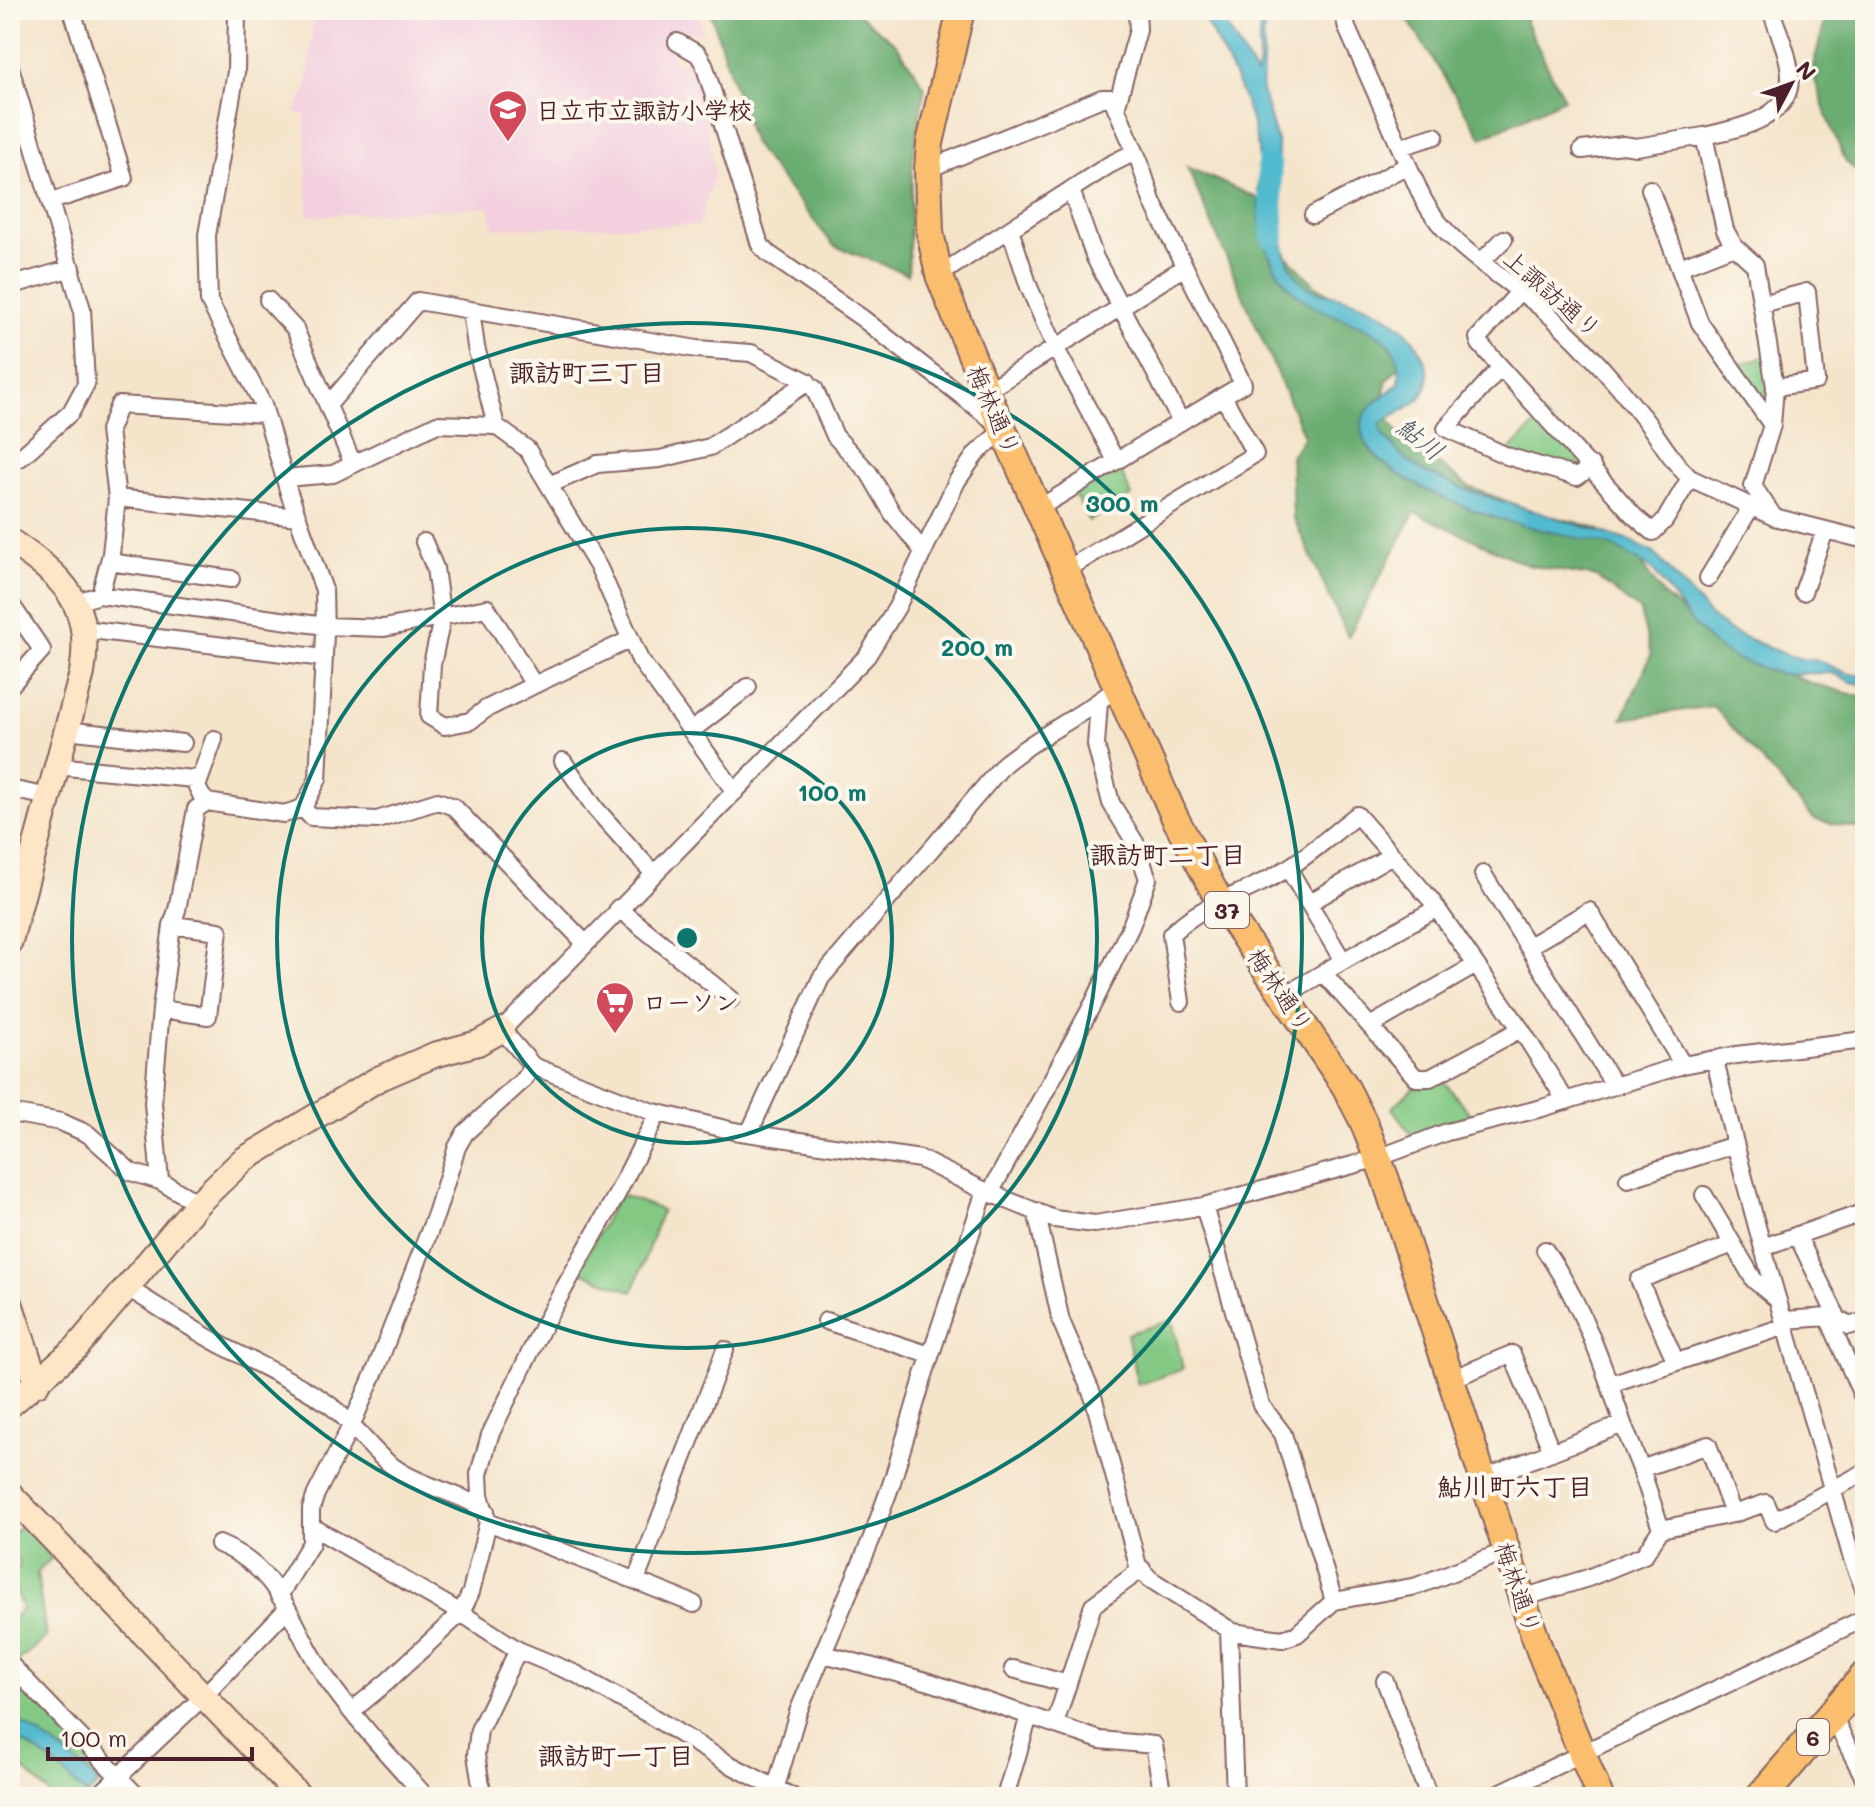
<svg xmlns="http://www.w3.org/2000/svg" width="1875" height="1807" font-family="Mali,'Klee One',sans-serif">
	<style>
		.built { fill: #f3cfdf }
		.green { fill: #83c984; stroke: #667458; stroke-width: 2 }
		.forest { fill: #6aad72; stroke: #5a664e; stroke-width: 2 }
		.water { fill: #52bbcf; stroke: #4e6d7d; stroke-width: 2 }
		.lines { fill: none; stroke-linecap: round; stroke-linejoin: round }
		.river { stroke: #52bbcf; stroke-width: 24 }
		.street-casing { stroke: #866463; stroke-width: 20 }
		.secondary-casing { stroke: #866463; stroke-width: 28 }
		.primary-casing { stroke: #866463; stroke-width: 30 }
		.highway-casing { stroke: #866463; stroke-width: 34 }
		.street { stroke: #fff; stroke-width: 16 }
		.secondary { stroke: #fde5c5; stroke-width: 24 }
		.primary { stroke: #fabe6e; stroke-width: 26 }
		.highway { stroke: #fabe6e; stroke-width: 30 }
		.ring { fill: none; stroke: #0f766e; stroke-width: 4 }
		.labels { text-anchor: middle; dominant-baseline: central; stroke-width: 8; stroke-linejoin: round; paint-order: stroke }
		.shield { fill: #fbf7ec; stroke: #7f6065; stroke-width: 2 }
		.shield-label { font-size: 22px; font-weight: bold; fill: #4a1f2b }
		.poi-label { font-size: 24px; font-weight: bold; fill: #4a1f2b; stroke: #fbf7ec; text-anchor: start }
		.street-label { font-size: 24px; fill: #4a1f2b; stroke: #fbf7ec }
		.neighbourhood-label { font-size: 26px; font-weight: bold; fill: #4a1f2b; stroke: #fbf7ec }
		.water-label { font-size: 26px; font-style: italic; fill: #4d5664; stroke: #fbf7ec }
		.centre { fill: #0f766e; stroke: #fbf7ec; stroke-width: 4 }
		.ring-label { font-size: 24px; text-anchor: middle; font-weight: bold; fill: #0f766e; stroke: #fbf7ec; stroke-width: 8; stroke-linejoin: round; paint-order: stroke }
	</style>
	<rect width="100%" height="100%" fill="#fbf7ec"/>
	<filter id="ink" filterUnits="userSpaceOnUse"><feTurbulence type="fractalNoise" baseFrequency=".0125" numOctaves="2"/><feDisplacementMap in="SourceGraphic" scale="16" xChannelSelector="R" yChannelSelector="G"/><feConvolveMatrix kernelMatrix="1 2 1 2 8 2 1 2 1" color-interpolation-filters="sRGB"/></filter>
	<filter id="wash" filterUnits="userSpaceOnUse"><feTurbulence type="fractalNoise" baseFrequency=".006" numOctaves="4" result="noise"/><feDisplacementMap in="SourceGraphic" scale="32" xChannelSelector="R" yChannelSelector="G"/><feGaussianBlur stdDeviation="1.8" result="paint"/><feColorMatrix in="noise" values="0 0 0 0 0 0 0 0 0 0 0 0 0 0 0 0 0 1.4 0 .05"/><feComposite in="paint" operator="in"/></filter>
	<g filter="url(#wash)">
		<rect width="100%" height="100%" fill="#f4e4ca"/>
		<path class="built" d="M314 10H698L702 32 670 35 674 61 695 63 715 173 699 225 494 228 489 207 308 216 305 115 295 112 307 88Z"/>
		<path class="green" d="M1768 355 1772 425 1733 367Z
			M1544 416 1592 466 1577 477 1505 455Z
			M1117 464 1132 496 1089 521 1072 490Z
			M1438 1074 1471 1115 1412 1135 1392 1108 1413 1088Z
			M619 1194 662 1210 633 1292 578 1271Z
			M1172 1320 1183 1369 1138 1385 1127 1334Z
			M22 1525 52 1558 37 1573 46 1637 18 1661 10 1652V1621L22 1609 11 1575 20 1565 10 1549V1536Z
			M10 1673 104 1771V1780L85 1797H49V1793L10 1756Z"/>
		<path class="forest" d="M707 10H853L896 44 925 87 913 156 908 274 834 246 753 144 710 11Z
			M1402 10H1526V23L1564 99 1482 138Z
			M1823 10H1865V178L1846 162 1827 118 1812 70 1825 21Z
			M1187 167 1266 202 1273 229 1287 256 1315 285 1350 307 1407 358 1387 380 1380 408 1397 431 1469 487 1535 512 1594 527 1633 552 1663 595 1717 641 1808 682 1865 698V830L1815 820 1713 706 1622 719 1651 655 1640 611 1596 577 1527 565 1415 512 1348 637 1293 517 1291 456 1304 436Z"/>
		<path class="water" d="M1199 10H1217L1256 75C1266 51 1243 10 1292 10L1277 16 1264 27 1262 91 1277 141 1281 200 1258 193C1258 179 1260 163 1258 149 1249 96 1224 56 1199 10Z
			M1258 203 1281 212C1281 236 1283 263 1301 281 1311 292 1327 294 1341 297 1374 306 1409 323 1423 357 1428 369 1431 380 1424 392 1415 408 1393 412 1380 425L1382 434 1401 455 1422 471 1464 489 1630 541 1654 553 1713 619 1730 631 1784 654 1802 659 1818 660 1848 674H1865V685L1851 682 1832 673 1780 674 1739 660 1715 646 1693 624 1652 569 1612 546C1573 536 1531 529 1493 517 1459 506 1353 466 1362 422 1365 405 1387 395 1399 383 1407 327 1344 325 1310 304 1275 283 1260 242 1258 203Z
			M10 1717C44 1735 71 1756 99 1783L87 1795 50 1760 10 1734Z"/>
		<g class="lines">
			<path class="river" d="M1269 163 1273 238"/>
		</g>
	</g>
	<g filter="url(#ink)">
		<g class="lines">
			<g class="street-casing">
				<path id="street" d="M1343 10 1347 28 1423 199C1452 253 1510 278 1554 319 1585 348 1615 381 1641 415 1658 435 1670 460 1690 478L1774 517 1865 540
					M677 42 698 54 704 64 760 245 769 254 862 318 1004 429 976 454 957 481 897 607 867 656 502 1030 533 1066 650 1111 734 1131 920 1159 985 1191 1054 1219 1095 1224 1204 1206 1378 1158 1447 1132 1542 1108 1683 1065 1736 1055 1865 1040
					M10 67 82 309 86 384 71 412 20 458 10 462
					M1116 108 1138 30 1137 10
					M1704 136C1735 129 1791 120 1790 77 1790 55 1777 30 1771 10
					M1400 147 1435 136
					M1582 150 1623 145 1636 147 1704 136 1725 230 1734 246 1755 265 1775 387 1772 425 1753 486 1774 517
					M928 169 1102 98H1112L1140 163 1152 201 1243 384 1039 508
					M1650 189 1700 323 1772 425
					M1071 190 1095 258 1181 422
					M52 201 124 178 72 10
					M1313 215 1408 165
					M1010 229 1029 287 1056 349 1116 461
					M1481 262 1504 239
					M1680 267 1734 246
					M939 275 1109 165 1135 152
					M10 284 13 285 72 268
					M1519 292 1478 338 1480 344 1634 516 1653 532 1665 520 1690 478
					M268 300 295 329 353 464
					M1762 304 1807 292 1816 381 1775 387
					M471 310 476 347 496 426
					M1500 368 1446 428 1507 456 1577 477 1592 466
					M814 388 835 436 869 473 893 514 922 550
					M986 391 1185 267
					M329 404 418 301 697 349 751 353 808 382 710 447 660 459 597 464 549 485
					M265 414 119 405 109 430 117 498 298 517
					M285 478 333 474 437 424 496 426 527 449 599 568 640 660 735 792
					M424 542 435 568 442 619 432 664 429 716 445 726 470 721 486 709 534 685
					M109 562 231 579
					M1066 570 1255 454 1223 396
					M1708 578 1751 507
					M1803 592 1825 531
					M100 595 111 554 117 498
					M76 602 100 595 325 626 384 628 487 608 534 685 631 639
					M10 603 42 650 10 686
					M83 629 324 658
					M66 730 183 743
					M691 731 748 687
					M563 761 595 808 653 873
					M56 766 194 779 201 795 207 802
					M197 787 214 739
					M10 789 49 797
					M303 808 311 817 377 820 438 801 454 807 585 943
					M1288 868 1343 961 1437 908
					M1483 874 1614 1085
					M1309 903 1392 855
					M618 908 731 999
					M1529 946 1589 911 1683 1065
					M1323 973 1416 1078H1430L1521 1029
					M1284 996 1343 961
					M1181 1002 1171 934C1205 901 1245 895 1283 871 1309 856 1333 833 1357 815L1431 900 1524 1034 1566 1101
					M161 1009 208 1016 219 931 172 925
					M1370 1026 1476 965
					M1715 1060C1753 1228 1806 1393 1852 1559L1865 1591
					M10 1113 61 1122 88 1134 131 1172 160 1181
					M749 1133 821 978 1004 764C1039 735 1082 716 1118 687
					M1628 1179 1734 1145
					M990 1193 1094 1002 1131 926 1148 879 1136 844 1111 803 1096 745 1099 702
					M1704 1195 1754 1280 1778 1300
					M198 1203 160 1181 153 1103 161 1009 172 925 177 910 196 809 207 802 284 814 303 808 318 779 325 634 324 590 289 493 263 405 209 301 207 235 236 72 237 10
					M1204 1206 1261 1405 1283 1434 1334 1601
					M1036 1211 1061 1321 1093 1396 1138 1566 1150 1579 1233 1632 1282 1639 1297 1634 1334 1601 1417 1586 1506 1551
					M1797 1235 1838 1319 1849 1326 1865 1321
					M1763 1247 1865 1212
					M126 1287C159 1307 191 1329 225 1347 259 1365 295 1381 327 1403 354 1422 370 1452 398 1470 425 1488 459 1492 486 1511
					M1785 1320 1828 1317 1865 1402
					M826 1321 930 1355
					M1676 1362 1639 1280 1733 1244
					M1449 1380 1512 1354 1552 1452
					M1610 1384 1786 1326
					M1623 1424 1641 1469 1661 1529 1733 1514 1766 1503 1774 1521 1865 1472
					M1641 1469 1708 1445 1733 1514
					M1482 1479 1623 1424C1603 1364 1581 1302 1545 1250
					M488 1522 694 1604
					M311 1526 461 1613 518 1650 576 1674 648 1714 727 1763 793 1797
					M219 1544C283 1570 291 1627 327 1679 356 1721 392 1759 426 1797
					M636 1580 725 1350
					M279 1596 311 1543V1509L316 1494 352 1424 376 1369 436 1214 457 1147 465 1133 522 1081 533 1066
					M1522 1598 1588 1578 1644 1555 1661 1529
					M1229 1629 1235 1797
					M824 1654 930 1682 1100 1740 1154 1745 1163 1797
					M10 1664 138 1797
					M1013 1669 1068 1684
					M1385 1681 1429 1797
					M353 1710 387 1682 461 1613 471 1592 488 1522 480 1495 479 1474 490 1435 544 1324 615 1198 658 1113
					M1832 1715 1865 1780
					M1055 1724 1093 1605 1142 1569
					M97 1797 204 1696 287 1609
					M483 1797 476 1755 479 1730 518 1650
					M773 1797 798 1712 871 1540 892 1482 924 1375 985 1191
					M1005 1797 1029 1716
					M1491 1797 1865 1618"/>
			</g>
			<g class="secondary-casing">
				<path id="secondary" d="M10 541C62 576 94 604 82 673L10 941
					M10 1303 37 1384
					M10 1405 76 1348 198 1203 243 1160 378 1079 434 1055 478 1043 502 1030
					M10 1494 300 1797"/>
			</g>
			<g class="primary-casing">
				<path id="primary" d="M961 10 930 143 928 169 930 232 939 275 986 391 1175 818 1219 900 1345 1086 1363 1121 1385 1177 1522 1598 1540 1651 1600 1797"/>
			</g>
			<g class="highway-casing">
				<path id="highway" d="M1761 1797 1865 1677"/>
			</g>
			<use href="#street" class="street"/>
			<use href="#secondary" class="secondary"/>
			<use href="#primary" class="primary"/>
			<use href="#highway" class="highway"/>
		</g>
	</g>
	<g class="ring">
		<circle cx="687" cy="938" r="205"/>
		<circle cx="687" cy="938" r="410"/>
		<circle cx="687" cy="938" r="615"/>
	</g>
	<defs>
		<g id="school-pin" transform="scale(2)"><path d="M0 17L-7.5 6A9.5 9.5 0 1 1 7.5 6Z" fill="#d1495b" stroke="#fbf7ec"/><path d="M0-5L7-2L0 1L-7-2ZM-4 1L0 2.5L4 1V4Q0 6-4 4Z" fill="#fff"/></g>
		<g id="supermarket-pin" transform="scale(2)"><path d="M0 17L-7.5 6A9.5 9.5 0 1 1 7.5 6Z" fill="#d1495b" stroke="#fbf7ec"/><path d="M-6-5.5h2.5l.6 2H6L4.5 2H-2.5L-4.4-4H-6ZM-1.5 3.2a1.3 1.3 0 1 0 .1 0ZM3 3.2a1.3 1.3 0 1 0 .1 0Z" fill="#fff"/></g>
	</defs>
	<g fill-rule="evenodd">
		<use href="#school-pin" x="508" y="109"/>
		<use href="#supermarket-pin" x="615" y="1001"/>
	</g>
	<g class="labels">
		<g class="shield">
			<rect x="1205" y="892" width="44" height="36" rx="6"/>
			<rect x="1797" y="1719" width="32" height="36" rx="6"/>
		</g>
		<g class="shield-label">
			<text x="1227" y="910">37</text>
			<text x="1813" y="1737">6</text>
		</g>
		<g class="poi-label">
			<text x="536" y="109">日立市立諏訪小学校</text>
			<text x="643" y="1001">ローソン</text>
		</g>
		<g class="street-label">
			<text transform="translate(1553 293) rotate(41)">上諏訪通り</text>
			<text transform="translate(995 410) rotate(66)">梅林通り</text>
			<text transform="translate(1281 990) rotate(56)">梅林通り</text>
			<text transform="translate(1519 1588) rotate(71)">梅林通り</text>
		</g>
		<g class="neighbourhood-label">
			<text x="587" y="372">諏訪町三丁目</text>
			<text x="1168" y="854">諏訪町二丁目</text>
			<text x="1515" y="1486">鮎川町六丁目</text>
			<text x="616" y="1755">諏訪町一丁目</text>
		</g>
		<g class="water-label">
			<text transform="translate(1421 438) rotate(38)">鮎川</text>
		</g>
	</g>
	<circle cx="687" cy="938" r="12" class="centre"/>
	<g class="ring-label">
		<text x="1122" y="512">300 m</text>
		<text x="977" y="656">200 m</text>
		<text x="832" y="801">100 m</text>
	</g>
	<rect width="1875" height="1807" fill="none" stroke="#fbf7ec" stroke-width="40"/>
	<g transform="translate(1791 84) rotate(49)" stroke="#fbf7ec" stroke-width="6" paint-order="stroke">
	<path d="M0-6L14 30L0 20L-14 30Z" fill="#4a1f2b"/>
	<text y="-12" font-size="22" font-weight="bold" text-anchor="middle" fill="#4a1f2b">N</text>
	</g>
	<path d="M48 1747v12h204v-12" fill="none" stroke="#4a1f2b" stroke-width="4"/>
	<text x="60" y="1747" font-size="24" fill="#4a1f2b" stroke="#fbf7ec" stroke-width="6" paint-order="stroke">100 m</text>
</svg>
